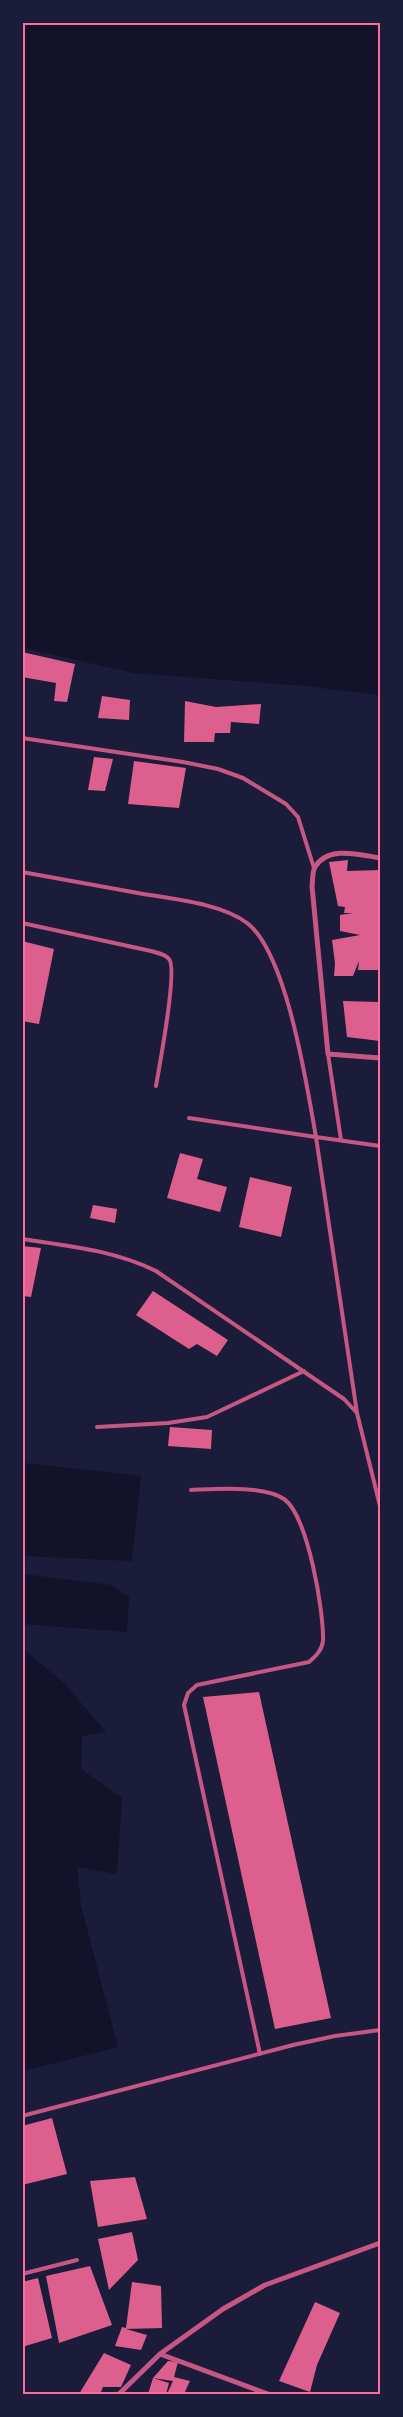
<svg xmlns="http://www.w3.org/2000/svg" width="403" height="2417" font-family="Merriweather,serif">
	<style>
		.water { fill: #12122b }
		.building { fill: #dd5f8e }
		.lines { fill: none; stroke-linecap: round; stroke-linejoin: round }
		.service { stroke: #c65784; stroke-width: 4 }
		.minor { stroke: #c65784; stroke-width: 5 }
		.neatline { fill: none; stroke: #ff6b9d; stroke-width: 2 }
	</style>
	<rect width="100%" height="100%" fill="#1b1b3a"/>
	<path class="water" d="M23 22 380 23V695L305 686 134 673 23 648Z
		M23 1463 141 1476 132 1561 23 1556Z
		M23 1574 111 1585 129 1597 127 1632 23 1624Z
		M23 1649 64 1683 106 1732 82 1736 81 1769 122 1798 117 1874 77 1867 81 1906 118 2047 23 2071Z"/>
	<path class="building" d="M22 652 75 664 67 702 54 701 56 683 22 677Z
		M102 696 130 700 129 720 98 718Z
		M185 701 216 707 261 704 259 724 231 722 230 733H215L214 742H184Z
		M94 757 113 759 105 791 88 790Z
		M134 761 186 768 179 808 128 804Z
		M348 860 347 871 380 870V970H358L359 961 353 976H334L335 963 332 940 360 935 340 931V915L353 913H344L345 907 338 906 329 862Z
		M22 941 54 949 39 1024 22 1021Z
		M343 1001 380 1002V1041L347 1037Z
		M180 1153 203 1159 197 1179 227 1187 220 1212 167 1198Z
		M250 1177 292 1187 281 1237 239 1227Z
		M93 1205 117 1209 115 1223 90 1218Z
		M22 1246 41 1248 31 1297 22 1296Z
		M153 1291 228 1340 217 1356 197 1344 189 1349 136 1315Z
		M170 1427 212 1430 211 1449 168 1446Z
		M259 1692 331 2018 275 2029 203 1697Z
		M52 2118 67 2174 22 2185V2126Z
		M135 2177 147 2219 98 2227 90 2181Z
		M132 2232 138 2260 109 2290 98 2239Z
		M90 2266 112 2325 59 2343 46 2276Z
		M38 2278 52 2338 22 2347V2282Z
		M132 2282 161 2286 162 2328 126 2329 147 2335 141 2350 115 2346 122 2327 126 2328Z
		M315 2302 340 2313 317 2365 310 2392 279 2381Z
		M104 2353 131 2365 121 2387H103L100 2394H79Z
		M168 2361 178 2362 174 2377 190 2381 184 2394H167L173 2381 153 2378 169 2383 166 2394H148L153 2378Z"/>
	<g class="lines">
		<path class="service" d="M22 738 183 762 218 769 243 778 286 804 298 817 314 868
			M22 872C61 879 100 886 138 893 171 899 221 903 247 923 287 953 307 1087 316 1137L380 1146
			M22 923 151 951C157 953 165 954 169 959 178 969 159 1068 156 1086
			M328 1054 341 1140
			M189 1118 316 1137 357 1413
			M22 1239C68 1246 114 1250 156 1271L344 1399 357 1413 380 1506
			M97 1427 168 1423 207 1417 304 1371
			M191 1490C216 1489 263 1485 284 1499 308 1516 324 1612 323 1641 322 1650 316 1656 309 1662L197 1685 188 1693 184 1705 260 2054
			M22 2116 293 2045 335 2036 380 2030
			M22 2274 77 2260"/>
		<path class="minor" d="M380 858C360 855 328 845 315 867 312 872 313 880 312 886L328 1054 380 1058
			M160 2354 268 2394
			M119 2394 160 2354 223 2309 265 2285 380 2243"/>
	</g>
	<rect width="403" height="2417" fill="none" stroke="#1b1b3a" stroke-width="48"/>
	<rect x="24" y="24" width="355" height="2369" class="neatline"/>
</svg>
